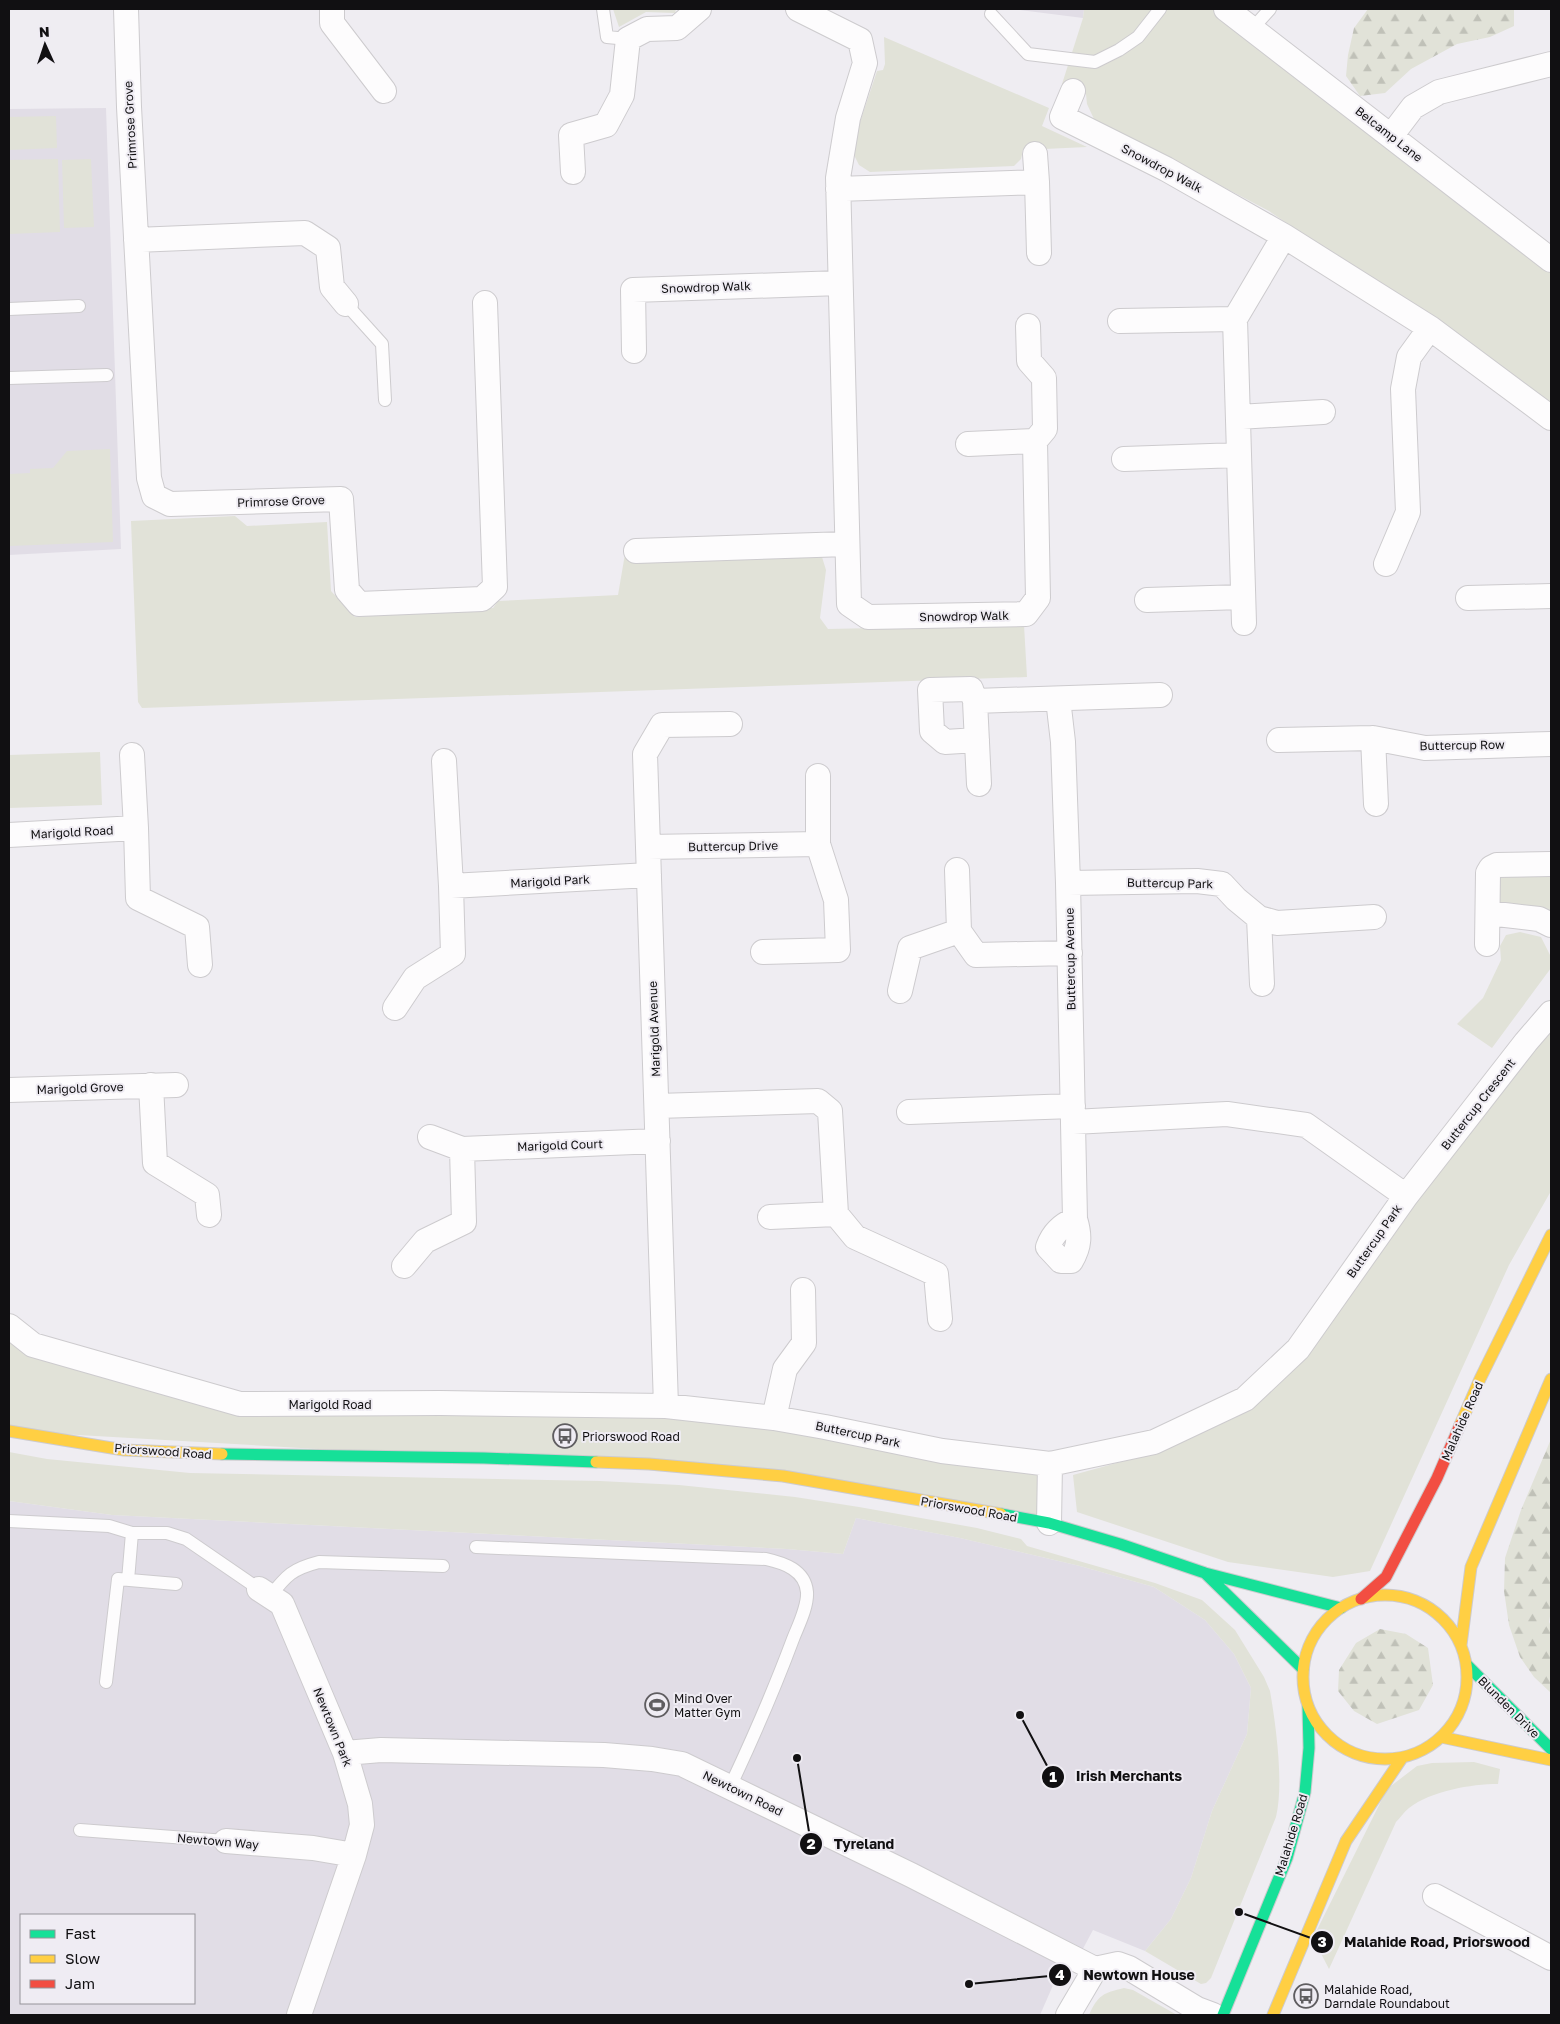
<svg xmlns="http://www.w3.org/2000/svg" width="1560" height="2024" font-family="'Golos Text',sans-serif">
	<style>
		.built { fill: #e1dde6; fill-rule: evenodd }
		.green { fill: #e1e2d8 }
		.forest { fill: url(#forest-firs) }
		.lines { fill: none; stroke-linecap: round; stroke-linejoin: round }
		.lane-casing { stroke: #cdcbce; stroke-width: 14 }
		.street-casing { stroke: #cdcbce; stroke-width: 26 }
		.fast-casing { stroke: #cdcbce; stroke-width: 13 }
		.slow-casing { stroke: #cdcbce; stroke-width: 13 }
		.jam-casing { stroke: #cdcbce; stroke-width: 13 }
		.lane { stroke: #fdfcfd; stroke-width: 12 }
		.street { stroke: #fdfcfd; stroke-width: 24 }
		.fast { stroke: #16e098; stroke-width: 11 }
		.slow { stroke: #ffcf43; stroke-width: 11 }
		.jam { stroke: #f24e42; stroke-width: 11 }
		.labels { text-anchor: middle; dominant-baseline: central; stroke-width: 4; stroke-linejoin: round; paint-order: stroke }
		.street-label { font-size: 12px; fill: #111012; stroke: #efecf3 }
		.poi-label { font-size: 12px; fill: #111012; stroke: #efecf3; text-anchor: start }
		.leader { fill: none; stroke: #111012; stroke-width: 2 }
		.callout-dot { fill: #111012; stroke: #efecf3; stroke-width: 2 }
		.mark-label { font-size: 15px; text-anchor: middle; font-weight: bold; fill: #fff }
		.callout-label { font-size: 14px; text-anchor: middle; font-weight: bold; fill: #111012; stroke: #efecf3; stroke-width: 4; stroke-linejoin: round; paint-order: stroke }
	</style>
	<defs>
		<pattern id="forest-firs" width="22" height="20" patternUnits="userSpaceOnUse" patternTransform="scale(1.25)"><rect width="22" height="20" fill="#e1e2d8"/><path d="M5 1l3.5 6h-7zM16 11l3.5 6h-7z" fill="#c0c1b8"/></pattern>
	</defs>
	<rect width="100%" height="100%" fill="#efedf2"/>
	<path class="built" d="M1012 9H1084L1083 18Z
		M106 108 121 549 9 555V109Z
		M9 1501 112 1515 787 1549 843 1554 856 1518 960 1538 1080 1566 1154 1587 1205 1620 1234 1654 1251 1688 1247 1734 1212 1811 1191 1878 1171 1919 1145 1951 1093 1930 1071 1971 1061 1967 1040 2015H9ZM21 1915H194V2003H21Z"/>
	<path class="green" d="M613 9H676L675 13 646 12 619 27Z
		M1084 9H1216L1551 270V403L1269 211 1094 119 1087 104 1086 94 1062 84 1083 18Z
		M884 37 1049 108 1042 126 1087 147 1023 150 1021 159 1014 166 870 172 859 165 851 149 877 71 883 70 885 64Z
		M56 116 57 148 9 150V117Z
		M58 159 60 232 9 234V160Z
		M91 159 94 227 64 228 62 160Z
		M110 449 113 542 9 546V474L30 473V469L53 468 67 451Z
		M235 516 247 526 327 522 331 591 355 617 493 608 498 601 618 595 625 554 822 557 826 570 820 618 828 629 1024 625 1027 677 142 708 138 702 131 521Z
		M100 752 102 805 9 808V755Z
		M1551 870V924L1499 902 1498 874Z
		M1520 932 1541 937 1551 957V968L1492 1048 1457 1024 1483 998 1501 960 1500 946 1506 935Z
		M1551 1019V1191L1509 1265 1370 1571 1333 1577 1228 1562 1077 1512 1073 1475 1153 1453 1240 1415 1316 1342 1454 1135Z
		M9 1326 239 1405 666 1406 1049 1464 1048 1523 783 1476 9 1431Z
		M9 1452 47 1459 190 1473 600 1481 679 1485 795 1497 859 1507 977 1528 1021 1539 1027 1546 1155 1583 1202 1600 1235 1630 1264 1677 1270 1691C1276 1726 1284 1783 1276 1817L1211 1978 1206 1983 1201 1984 1145 1951 1171 1919 1191 1878 1212 1811 1247 1734 1251 1688 1234 1654 1205 1620 1154 1587 1080 1566 960 1538 856 1518 843 1554 787 1549 112 1515 9 1501Z
		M1474 1762 1500 1769 1498 1784C1471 1784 1431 1791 1409 1808 1404 1812 1400 1818 1396 1822L1329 1969 1313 1938 1387 1789 1417 1766 1432 1763Z
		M1124 1988 1133 1990 1177 2015H1089C1098 1995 1103 1993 1124 1988Z"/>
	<path class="forest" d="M1368 9H1514V26L1490 37 1457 44 1411 69 1385 93 1360 96 1346 76 1348 55 1354 28Z
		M1551 1439V1611L1549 1622 1551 1626V1693L1534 1677 1520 1657 1509 1625 1504 1591 1505 1558 1521 1510Z
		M1380 1629 1406 1634 1428 1648 1433 1685 1419 1710 1377 1724 1354 1711 1338 1691 1339 1670 1356 1643Z"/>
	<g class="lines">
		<g class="lane-casing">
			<path id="lane" d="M603 9 607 37 628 39
				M991 14 1028 54 1095 62 1119 50 1138 37 1160 9
				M1252 29 1270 9
				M346 304 382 344 385 400
				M9 309 79 306
				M9 378 107 375
				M9 1521 109 1526 132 1533H167L186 1539 259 1589
				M476 1547 766 1559C784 1563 805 1570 807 1592 808 1607 798 1626 793 1639 774 1690 753 1738 730 1787
				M128 1580 132 1533
				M270 1596C287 1575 292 1569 319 1562L443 1566
				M106 1682 118 1579 176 1584
				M80 1830 226 1841"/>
		</g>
		<g class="street-casing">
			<path id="street" d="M126 9 129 107 149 478 154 496 170 504 341 499 347 590 359 604 482 599 495 587 485 303
				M332 9V23L384 91
				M798 9 860 40 865 63 848 118 838 178 849 604 868 617 1026 614 1038 598 1035 441 1045 429 1044 378 1029 361 1028 326
				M1226 9 1551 260
				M1073 91 1062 117 1166 169 1284 236 1430 328 1551 418
				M1391 136 1413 107 1439 92 1551 64
				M1035 154 1037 182
				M573 172 571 135 606 125 622 95 628 39 647 29 677 28 699 9
				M838 189 1037 182 1039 253
				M136 240 305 233 328 248 332 287 346 304
				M1120 321 1235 319
				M634 351 633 290 840 283
				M1238 417 1323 412
				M968 444 1035 441
				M1124 459 1239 455
				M636 551 847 544
				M1386 564 1408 512 1403 389 1409 357 1430 328
				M1468 598 1551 596
				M1147 600 1242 597
				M1244 623 1235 319 1284 236
				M1058 699 1063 742 1068 883 1075 1219C1080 1235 1080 1246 1071 1261H1061L1048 1247C1053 1233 1061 1226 1075 1219
				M975 701 971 689 930 690 932 731 945 742 977 740
				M1373 738 1376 804
				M1279 740 1373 738 1425 748 1551 744
				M444 761 451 886 649 875
				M979 784 975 701 1160 695
				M136 828 138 898 197 927 200 965
				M9 835 136 828 132 755
				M648 847 818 844
				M957 870 959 931
				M1068 883 1197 881 1222 884 1236 899 1259 918 1277 923 1374 917
				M1488 913 1539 919 1551 925
				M1259 918 1262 984
				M1487 944 1488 873 1491 868 1497 865 1551 864
				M763 952 838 950 836 900 818 844V776
				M900 991 910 948 959 931 976 955 1070 953
				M395 1008 415 978 453 954 451 886
				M151 1085 155 1163 207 1195 209 1215
				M9 1090 176 1085
				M657 1106 818 1101 830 1111 836 1214 855 1237 936 1274 940 1319
				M909 1112 1073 1106
				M1073 1122 1227 1114 1306 1125 1406 1196
				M430 1137 462 1149
				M770 1217 836 1214
				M404 1266 425 1241 464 1222 462 1149 658 1141
				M9 1326 33 1345 240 1404 440 1403 666 1406 774 1418 825 1427 942 1451 1050 1464 1154 1442 1245 1399 1298 1349 1406 1196 1526 1042 1551 1013
				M666 1406 645 754 662 725 730 724
				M774 1418 785 1369 804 1343 803 1290
				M1049 1523 1050 1464
				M259 1589 282 1604 345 1753 360 1804 362 1825 354 1855 299 2015
				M345 1753 381 1750 604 1755 652 1759 682 1764 911 1875 1095 1969 1118 1964 1129 1968 1197 2009 1213 2015
				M226 1841 313 1848 354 1855
				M1435 1896 1551 1958
				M1068 2015 1095 1969"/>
		</g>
		<g class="fast-casing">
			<path id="fast" d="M222 1454 484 1458 596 1462
				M1001 1514 1049 1523 1120 1544 1205 1573 1341 1608
				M1206 1574 1303 1669
				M1467 1665 1551 1749
				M1223 2015 1287 1858 1305 1792 1309 1748 1308 1707"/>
		</g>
		<g class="slow-casing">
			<path id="slow" d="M1460 1425 1480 1379 1551 1235
				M9 1431 124 1450 222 1454
				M596 1462 649 1464 783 1476 1001 1514
				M1303 1677a82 82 0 1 1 164 0a82 82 0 1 1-164 0Z
				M1461 1645 1471 1567 1551 1379
				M1441 1737 1551 1760
				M1273 2015 1346 1841 1402 1758"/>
		</g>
		<g class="jam-casing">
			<path id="jam" d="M1361 1599 1386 1577 1437 1478 1460 1425"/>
		</g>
		<use href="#lane" class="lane"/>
		<use href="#street" class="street"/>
		<use href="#fast" class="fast"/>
		<use href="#slow" class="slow"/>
		<use href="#jam" class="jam"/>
	</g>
	<defs>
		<g id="bus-ring" transform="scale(1.25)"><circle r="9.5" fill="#efecf3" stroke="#5f5d60" stroke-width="1.5"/><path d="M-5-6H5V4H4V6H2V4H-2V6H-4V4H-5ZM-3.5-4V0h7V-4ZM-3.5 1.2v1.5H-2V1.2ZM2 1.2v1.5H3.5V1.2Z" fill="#5f5d60"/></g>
		<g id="stadium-ring" transform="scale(1.25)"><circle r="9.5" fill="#efecf3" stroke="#5f5d60" stroke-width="1.5"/><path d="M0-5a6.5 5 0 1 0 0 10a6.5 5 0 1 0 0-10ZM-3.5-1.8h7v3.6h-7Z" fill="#5f5d60"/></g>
	</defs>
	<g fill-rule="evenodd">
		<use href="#bus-ring" x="565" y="1436"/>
		<use href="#stadium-ring" x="657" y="1705"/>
		<use href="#bus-ring" x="1306" y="1996"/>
	</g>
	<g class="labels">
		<g class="street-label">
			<text transform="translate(130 125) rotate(-93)">Primrose Grove</text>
			<text transform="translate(1389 134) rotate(38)">Belcamp Lane</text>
			<text transform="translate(1162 168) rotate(28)">Snowdrop Walk</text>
			<text transform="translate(706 287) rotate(-2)">Snowdrop Walk</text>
			<text transform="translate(281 501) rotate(-2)">Primrose Grove</text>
			<text transform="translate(964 616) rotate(-1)">Snowdrop Walk</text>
			<text transform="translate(1462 745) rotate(-1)">Buttercup Row</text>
			<text transform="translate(72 832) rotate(-3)">Marigold Road</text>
			<text transform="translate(733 846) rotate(-1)">Buttercup Drive</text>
			<text transform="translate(550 881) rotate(-3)">Marigold Park</text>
			<text transform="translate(1170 883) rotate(1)">Buttercup Park</text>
			<text transform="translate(1070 959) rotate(-91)">Buttercup Avenue</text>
			<text transform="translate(654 1029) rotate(-92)">Marigold Avenue</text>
			<text transform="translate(80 1088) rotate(-2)">Marigold Grove</text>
			<text transform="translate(1478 1104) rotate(-52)">Buttercup Crescent</text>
			<text transform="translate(560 1145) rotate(-2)">Marigold Court</text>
			<text transform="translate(1374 1241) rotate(-55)">Buttercup Park</text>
			<text x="330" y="1404">Marigold Road</text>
			<text transform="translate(1462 1421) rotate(-66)">Malahide Road</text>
			<text transform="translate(858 1434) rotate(12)">Buttercup Park</text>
			<text transform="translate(163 1451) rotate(4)">Priorswood Road</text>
			<text transform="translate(969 1509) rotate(10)">Priorswood Road</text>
			<text transform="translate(1509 1707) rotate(45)">Blunden Drive</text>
			<text transform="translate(333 1727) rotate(68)">Newtown Park</text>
			<text transform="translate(743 1793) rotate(26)">Newtown Road</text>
			<text transform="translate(1291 1835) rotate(-73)">Malahide Road</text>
			<text transform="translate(218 1841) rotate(5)">Newtown Way</text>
		</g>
		<g class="poi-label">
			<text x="582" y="1436">Priorswood Road</text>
			<text x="674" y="1698">Mind Over<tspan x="674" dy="14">Matter Gym</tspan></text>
			<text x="1324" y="1989">Malahide Road,<tspan x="1324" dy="14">Darndale Roundabout</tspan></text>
		</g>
	</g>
	<path class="leader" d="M1020 1715L1053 1777M797 1758L811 1844M1239 1912L1322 1942M969 1984L1060 1975"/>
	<g class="callout-dot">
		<circle cx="1020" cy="1715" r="5"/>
		<circle cx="797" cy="1758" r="5"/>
		<circle cx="1239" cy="1912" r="5"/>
		<circle cx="969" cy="1984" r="5"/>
		<circle cx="1053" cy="1777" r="12"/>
		<circle cx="811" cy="1844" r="12"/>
		<circle cx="1322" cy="1942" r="12"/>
		<circle cx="1060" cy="1975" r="12"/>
	</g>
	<g class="mark-label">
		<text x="1053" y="1782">1</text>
		<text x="811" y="1849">2</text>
		<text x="1322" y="1947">3</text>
		<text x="1060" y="1980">4</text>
	</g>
	<g class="callout-label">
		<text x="1129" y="1781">Irish Merchants</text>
		<text x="864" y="1849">Tyreland</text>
		<text x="1437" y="1947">Malahide Road, Priorswood</text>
		<text x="1139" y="1980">Newtown House</text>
	</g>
	<rect width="1560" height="2024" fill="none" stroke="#111012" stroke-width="20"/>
	<rect x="20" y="1914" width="175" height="90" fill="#efecf3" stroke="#969499"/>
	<rect x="30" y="1930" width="25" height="8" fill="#16e098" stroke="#969499"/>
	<text x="65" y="1939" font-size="15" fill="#111012">Fast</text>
	<rect x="30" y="1955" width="25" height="8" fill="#ffcf43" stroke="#969499"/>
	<text x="65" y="1964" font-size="15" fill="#111012">Slow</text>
	<rect x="30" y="1980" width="25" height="8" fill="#f24e42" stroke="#969499"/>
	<text x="65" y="1989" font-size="15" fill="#111012">Jam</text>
	<g transform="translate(45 45) rotate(357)" stroke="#efecf3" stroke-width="4" paint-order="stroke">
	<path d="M0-4L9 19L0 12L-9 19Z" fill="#111012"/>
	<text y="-8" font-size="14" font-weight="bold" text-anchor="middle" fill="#111012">N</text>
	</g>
</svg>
